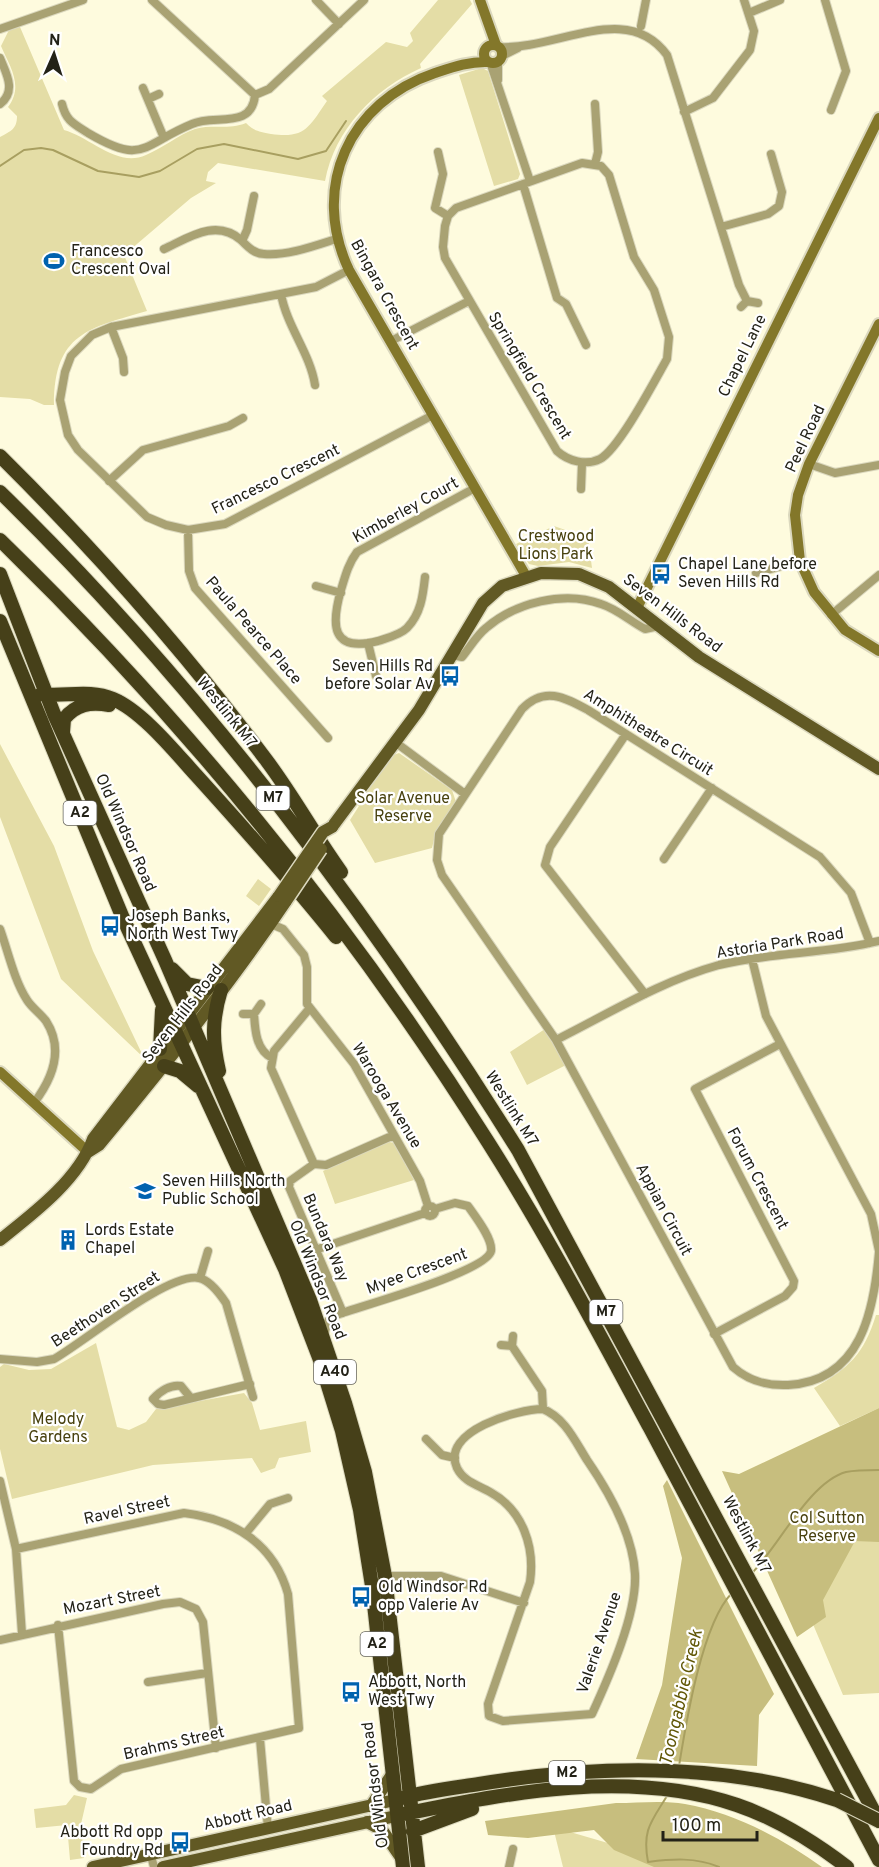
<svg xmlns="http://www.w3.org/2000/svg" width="879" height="1867" font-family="Overpass,sans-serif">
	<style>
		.green { fill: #e4dda6 }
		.forest { fill: #c7be7e }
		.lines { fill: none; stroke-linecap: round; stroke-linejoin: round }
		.stream { stroke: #a89f60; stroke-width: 2 }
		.street-casing { stroke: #dbd8be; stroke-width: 10 }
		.secondary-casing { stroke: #dbd8be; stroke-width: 14 }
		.primary-casing { stroke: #dbd8be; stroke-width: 15 }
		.highway-casing { stroke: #dbd8be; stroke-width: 16 }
		.street { stroke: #a9a273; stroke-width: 8 }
		.secondary { stroke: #83772a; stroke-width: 10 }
		.primary { stroke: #615924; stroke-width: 12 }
		.highway { stroke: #464019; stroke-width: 14 }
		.primary-bridge-casing { stroke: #dbd8be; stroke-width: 15; stroke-linecap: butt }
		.highway-bridge-casing { stroke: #dbd8be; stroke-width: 16; stroke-linecap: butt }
		.primary-bridge { stroke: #615924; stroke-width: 12 }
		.highway-bridge { stroke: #464019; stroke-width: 14 }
		.labels { text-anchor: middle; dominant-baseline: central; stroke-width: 4.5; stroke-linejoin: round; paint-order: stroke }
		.shield { fill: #fff; stroke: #65645d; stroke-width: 1.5 }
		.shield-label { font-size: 15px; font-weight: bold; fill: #232217 }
		.poi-label { font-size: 16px; fill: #232217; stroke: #fff; text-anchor: start }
		.street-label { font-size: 16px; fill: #232217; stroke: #fff }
		.park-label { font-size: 16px; fill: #48410e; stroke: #fff }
		.water-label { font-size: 18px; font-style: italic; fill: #615707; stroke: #fff }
	</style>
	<rect width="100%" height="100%" fill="#fefbde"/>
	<path class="green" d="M438 0H470L472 4 420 64 421 68C374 89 335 129 325 181L218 163 208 172 206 181 216 183 191 198 124 255 147 311C89 328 54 333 54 405H44L30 399 0 397V137C11 131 17 129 17 116L8 107C24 86 10 67 1 46L9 30 20 27 64 130C90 137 117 168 146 155 163 148 178 135 195 129 212 124 229 130 246 123 254 131 259 132 271 134 305 139 309 127 327 101L322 96 386 42 407 47 413 41 410 33Z
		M482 68 488 71 520 174 518 179 494 186 459 75Z
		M554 526 588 538 592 568 569 562 538 566 529 564 516 544Z
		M0 744 54 846 93 951 144 1058 61 979 0 817Z
		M399 753 452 790 456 802 436 831 432 848 375 863 350 820 359 806 356 804 391 756Z
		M258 879 271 889 259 906 246 896Z
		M545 1029 566 1065 527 1085 510 1052Z
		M385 1141 394 1143 414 1180 335 1204 323 1171Z
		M876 1315H879V1408L840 1426 814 1388C849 1368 864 1354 876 1315Z
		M96 1343 117 1427 129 1430 146 1422 156 1409 244 1393 252 1403 260 1430 306 1421 311 1452 279 1458 275 1468 261 1473 252 1458 153 1465 12 1499 0 1449V1367L4 1364 29 1370 51 1369Z
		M879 1456V1693L843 1695 787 1563Z
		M74 1795 87 1798 81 1824 84 1858 70 1860 67 1825 36 1828 34 1809 66 1805Z
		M553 1827 666 1860 664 1867H563Z"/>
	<path class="forest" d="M879 1408V1542L855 1541 823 1600 826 1617 797 1637 722 1471 739 1474Z
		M667 1480 774 1694 759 1715 757 1766 636 1759 662 1685 682 1558 663 1486Z
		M616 1803C638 1803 663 1800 685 1804 734 1813 782 1838 822 1867H654L614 1850 594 1830 528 1838 488 1835 485 1821Z"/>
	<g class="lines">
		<path class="stream" d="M0 166 24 150 41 148 53 150 98 171 139 177 160 171 197 149 224 144 298 159 326 151 346 121
			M751 1574C777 1549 809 1482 846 1472 856 1470 869 1470 879 1470
			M679 1766C686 1723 702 1623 732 1593
			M667 1796C651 1822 642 1830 648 1862 672 1859 696 1857 719 1867"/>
		<g class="street-casing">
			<path id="street" d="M152 0 255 95 269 89 364 0
				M316 0 339 24
				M825 0 846 71 831 110
				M749 13 780 0
				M641 26 646 0
				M0 29 83 0
				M499 47C558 50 627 0 667 55L739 285 747 301 758 303
				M502 56 518 48
				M0 58C6 73 17 91 0 104
				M490 62 530 181
				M498 80V61
				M143 88 164 138
				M148 99 159 94
				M62 104C66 121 74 124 88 133 144 166 141 145 192 124 214 114 252 130 255 95
				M595 104 598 152 595 164
				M684 112 713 98 750 50 754 31 744 0
				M438 152 443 174 435 208 448 216
				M582 163 601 166 609 175 634 257 654 290 669 337 667 359C655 380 619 449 600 459 586 466 568 461 557 451L445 258 443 247 445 226 448 216 456 208Z
				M523 184 557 298 566 304 586 345
				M721 227 768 214 779 206 782 192 771 154
				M242 241 247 230 254 196
				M164 249C188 238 216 218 241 240 247 246 254 254 264 254 287 256 314 246 336 239
				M349 270 316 287 111 327 92 335 71 356 65 372 60 400 68 435 78 450 147 517 166 525 188 530 225 524 433 415
				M281 294C287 327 310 353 315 385
				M741 307 747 301
				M111 327 123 358 124 372
				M391 341 469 301
				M809 464 835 473 879 465
				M109 481 143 450 229 426 243 418
				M581 489 582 463
				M188 530 189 571 195 588 328 738
				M756 573 800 561
				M425 577C423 595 421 614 407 628 400 635 387 638 378 641 331 653 331 625 341 590 345 577 348 564 357 552L475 488
				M316 586 341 593
				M831 615 879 575
				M368 643 376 676
				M452 655 462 657C470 647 477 635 486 628 515 603 564 590 601 604 617 609 630 621 645 629L659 626
				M626 734 550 847 545 865 645 994
				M395 742 465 794
				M664 859 712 788
				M271 924 283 929 304 955 307 967V1004L354 1064 420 1181 428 1206
				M0 929C8 951 14 980 27 1000 32 1008 40 1013 46 1021 64 1049 53 1078 34 1103
				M870 943 851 893 820 857 588 710C564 697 544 686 522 709L439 834 437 860 442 875 556 1040 733 1367C749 1381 766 1386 788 1385 861 1381 874 1311 879 1252
				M752 959 766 1016 871 1214 879 1251
				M309 1009 274 1051 271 1068 314 1164
				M243 1014H254L261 1004
				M254 1014C255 1030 256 1050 272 1058
				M556 1040C610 1013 661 981 719 965 772 952 827 954 879 941
				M425 1211a5 5 0 1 1 10 0a5 5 0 1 1-10 0Z
				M315 1250 425 1213
				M200 1278 208 1251
				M343 1313 289 1187 290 1181 314 1164 326 1165 394 1135
				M324 1334 328 1321 333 1316C357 1307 487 1272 491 1251 493 1239 475 1216 468 1206L455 1203 435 1209
				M714 1334 785 1296 793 1287 794 1281 695 1089 780 1044
				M501 1345 512 1346 513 1336
				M512 1346 542 1391 543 1409
				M0 1359 37 1362 54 1359C84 1342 168 1272 199 1278 209 1280 220 1294 226 1303L253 1397
				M190 1397 181 1386C171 1384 160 1391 153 1399L158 1404 164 1405 250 1384
				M543 1409C565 1418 575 1441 587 1460 609 1492 633 1535 635 1574 637 1614 609 1677 592 1714L503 1721 489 1716 488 1704 530 1582C535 1547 523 1510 490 1492 478 1485 464 1482 457 1468 440 1431 518 1409 543 1409Z
				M426 1439 442 1455 455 1458
				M0 1481 16 1549 22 1634
				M246 1533 270 1504 288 1498
				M16 1549 184 1513C234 1519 274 1544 288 1594L299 1728 121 1769 91 1789 80 1787 74 1781 58 1625
				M385 1576H441L524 1603
				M0 1640 163 1604 180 1602 196 1609 203 1622 216 1748
				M148 1682 207 1673
				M260 1739 268 1829
				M151 1856 154 1867
				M509 1867 513 1849"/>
		</g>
		<g class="secondary-casing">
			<path id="secondary" d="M480 0 496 45
				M484 54a9 9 0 1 1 18 0a9 9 0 1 1-18 0Z
				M489 62C470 61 453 67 435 73 349 102 310 187 349 270L526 576
				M879 324 809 464 798 495 795 515 800 561 814 592 845 630 879 651
				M637 608 879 118
				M0 1072 88 1152"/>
		</g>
		<g class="primary-casing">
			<path id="primary" d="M332 827 419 710 483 603 502 586 541 573 579 574 609 587 699 657 879 769
				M88 1152 99 1145C164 1066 229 986 286 901
				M0 1240C34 1213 78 1180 93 1139L279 896
				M371 1806 391 1776
				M367 1822 382 1830 402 1859
				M93 1867 395 1800
				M163 1867 396 1816"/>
		</g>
		<g class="highway-casing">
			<path id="highway" d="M0 456C96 551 186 653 267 761 294 797 315 836 341 872
				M0 492C201 688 369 912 518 1150L879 1821
				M0 540C185 720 351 924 488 1142 547 1235 598 1332 650 1428 727 1572 803 1716 879 1860
				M0 574 54 714 165 960 310 1300 345 1403 365 1472 385 1576 418 1867
				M0 621 122 916 285 1269 320 1360 342 1431 360 1510 372 1586 403 1867
				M41 694C65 697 89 689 113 699 142 711 175 752 196 775 244 828 292 882 336 937
				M63 732 64 719C76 704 90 702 109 705
				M172 969 187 984 207 988
				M160 1049 162 1010
				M164 1066 180 1071 198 1086
				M219 1071C212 1041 212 1019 221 990
				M402 1798C427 1791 453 1788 479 1784 596 1765 724 1762 837 1800
				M404 1814C511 1792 631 1769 737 1805 778 1819 813 1841 847 1867
				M413 1831 472 1809"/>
		</g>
		<use href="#street" class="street"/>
		<use href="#secondary" class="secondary"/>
		<use href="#primary" class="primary"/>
		<use href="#highway" class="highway"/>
		<g class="primary-bridge-casing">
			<path id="primary-bridge" d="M279 896 323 832 332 827
				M286 901 321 849"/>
		</g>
		<g class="highway-bridge-casing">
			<path id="highway-bridge" d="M837 1800 879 1821"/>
		</g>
		<use href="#primary-bridge" class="primary-bridge"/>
		<use href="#highway-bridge" class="highway-bridge"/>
	</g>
	<defs>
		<g id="stadium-bare" transform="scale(1.62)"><path d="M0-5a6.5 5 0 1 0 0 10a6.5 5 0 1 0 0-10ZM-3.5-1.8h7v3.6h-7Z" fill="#0062af" stroke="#fff" stroke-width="2.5" paint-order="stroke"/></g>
		<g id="bus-bare" transform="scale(1.62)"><path d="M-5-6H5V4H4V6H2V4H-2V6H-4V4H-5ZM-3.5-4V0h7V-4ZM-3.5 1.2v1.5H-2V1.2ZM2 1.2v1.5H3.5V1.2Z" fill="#0062af" stroke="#fff" stroke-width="2.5" paint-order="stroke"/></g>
		<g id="school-bare" transform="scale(1.62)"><path d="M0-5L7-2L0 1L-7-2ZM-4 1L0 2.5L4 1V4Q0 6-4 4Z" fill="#0062af" stroke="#fff" stroke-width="2.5" paint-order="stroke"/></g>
		<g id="building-bare" transform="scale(1.62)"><path d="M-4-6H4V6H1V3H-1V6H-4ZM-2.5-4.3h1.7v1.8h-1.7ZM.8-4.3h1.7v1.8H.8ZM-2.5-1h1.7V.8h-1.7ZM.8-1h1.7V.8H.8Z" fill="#0062af" stroke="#fff" stroke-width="2.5" paint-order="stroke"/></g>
	</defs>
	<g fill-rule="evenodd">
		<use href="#stadium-bare" x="54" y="261"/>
		<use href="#bus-bare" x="661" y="574"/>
		<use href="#bus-bare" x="450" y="676"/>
		<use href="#bus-bare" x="110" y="926"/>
		<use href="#school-bare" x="145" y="1191"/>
		<use href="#building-bare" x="68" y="1240"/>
		<use href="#bus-bare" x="361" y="1597"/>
		<use href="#bus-bare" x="351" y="1692"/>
		<use href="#bus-bare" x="180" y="1842"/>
	</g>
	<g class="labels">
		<g class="shield">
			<rect x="256.5" y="786" width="33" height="24" rx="4.5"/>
			<rect x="63.5" y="801" width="33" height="24" rx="4.5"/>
			<rect x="589.5" y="1300" width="33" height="24" rx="4.5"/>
			<rect x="314" y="1360" width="42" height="24" rx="4.5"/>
			<rect x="360.5" y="1632" width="33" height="24" rx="4.5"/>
			<rect x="549" y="1761" width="36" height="24" rx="4.5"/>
		</g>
		<g class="shield-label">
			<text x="273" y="798">M7</text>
			<text x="80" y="813">A2</text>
			<text x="606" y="1312">M7</text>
			<text x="335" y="1372">A40</text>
			<text x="377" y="1644">A2</text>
			<text x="567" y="1773">M2</text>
		</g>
		<g class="poi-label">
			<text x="71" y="252">Francesco<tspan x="71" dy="18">Crescent Oval</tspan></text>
			<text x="678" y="565">Chapel Lane before<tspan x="678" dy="18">Seven Hills Rd</tspan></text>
			<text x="433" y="667" text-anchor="end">Seven Hills Rd<tspan x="433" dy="18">before Solar Av</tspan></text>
			<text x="127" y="917">Joseph Banks,<tspan x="127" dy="18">North West Twy</tspan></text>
			<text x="162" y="1182">Seven Hills North<tspan x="162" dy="18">Public School</tspan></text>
			<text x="85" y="1231">Lords Estate<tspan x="85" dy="18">Chapel</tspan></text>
			<text x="378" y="1588">Old Windsor Rd<tspan x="378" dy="18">opp Valerie Av</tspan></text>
			<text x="368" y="1683">Abbott, North<tspan x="368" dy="18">West Twy</tspan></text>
			<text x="163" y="1833" text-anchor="end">Abbott Rd opp<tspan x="163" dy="18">Foundry Rd</tspan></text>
		</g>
		<g class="street-label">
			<text transform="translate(384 295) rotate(61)">Bingara Crescent</text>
			<text transform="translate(743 356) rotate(-64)">Chapel Lane</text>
			<text transform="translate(529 376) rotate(59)">Springfield Crescent</text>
			<text transform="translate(806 439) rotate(-65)">Peel Road</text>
			<text transform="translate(276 480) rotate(-26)">Francesco Crescent</text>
			<text transform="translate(406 511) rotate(-29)">Kimberley Court</text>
			<text transform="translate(672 614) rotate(37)">Seven Hills Road</text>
			<text transform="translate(253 631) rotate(49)">Paula Pearce Place</text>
			<text transform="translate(226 713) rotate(51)">Westlink M7</text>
			<text transform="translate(648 733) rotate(32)">Amphitheatre Circuit</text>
			<text transform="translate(125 833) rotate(66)">Old Windsor Road</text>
			<text transform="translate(780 944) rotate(-9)">Astoria Park Road</text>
			<text transform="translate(183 1014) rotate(-52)">Seven Hills Road</text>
			<text transform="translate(386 1096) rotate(59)">Warooga Avenue</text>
			<text transform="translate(511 1109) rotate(58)">Westlink M7</text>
			<text transform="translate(757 1179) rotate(62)">Forum Crescent</text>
			<text transform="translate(663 1210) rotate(62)">Appian Circuit</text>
			<text transform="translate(325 1238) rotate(67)">Bundara Way</text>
			<text transform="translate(417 1272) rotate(-20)">Myee Crescent</text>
			<text transform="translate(317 1280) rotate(68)">Old Windsor Road</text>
			<text transform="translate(106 1310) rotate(-33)">Beethoven Street</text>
			<text transform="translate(127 1511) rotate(-12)">Ravel Street</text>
			<text transform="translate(746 1535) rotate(62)">Westlink M7</text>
			<text transform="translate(112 1601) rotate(-11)">Mozart Street</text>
			<text transform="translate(600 1643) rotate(-71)">Valerie Avenue</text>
			<text transform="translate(174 1744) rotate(-13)">Brahms Street</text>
			<text transform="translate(376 1785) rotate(-97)">Old Windsor Road</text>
			<text transform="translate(248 1816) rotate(-13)">Abbott Road</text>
		</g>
		<g class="park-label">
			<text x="556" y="537">Crestwood<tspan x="556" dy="18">Lions Park</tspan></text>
			<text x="403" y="799">Solar Avenue<tspan x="403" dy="18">Reserve</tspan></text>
			<text x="58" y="1420">Melody<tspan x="58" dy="18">Gardens</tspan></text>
			<text x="827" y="1519">Col Sutton<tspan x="827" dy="18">Reserve</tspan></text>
		</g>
		<g class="water-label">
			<text transform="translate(682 1698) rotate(-77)">Toongabbie Creek</text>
		</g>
	</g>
	<g transform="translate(54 54) rotate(3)" stroke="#ffffff" stroke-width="4.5" paint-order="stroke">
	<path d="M0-4.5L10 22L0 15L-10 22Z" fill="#232217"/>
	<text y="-9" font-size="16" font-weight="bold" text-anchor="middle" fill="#232217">N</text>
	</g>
	<path d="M663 1831v9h94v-9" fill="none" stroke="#232217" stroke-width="3"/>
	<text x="672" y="1831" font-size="18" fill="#232217" stroke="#ffffff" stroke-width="4.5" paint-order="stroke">100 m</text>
</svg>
